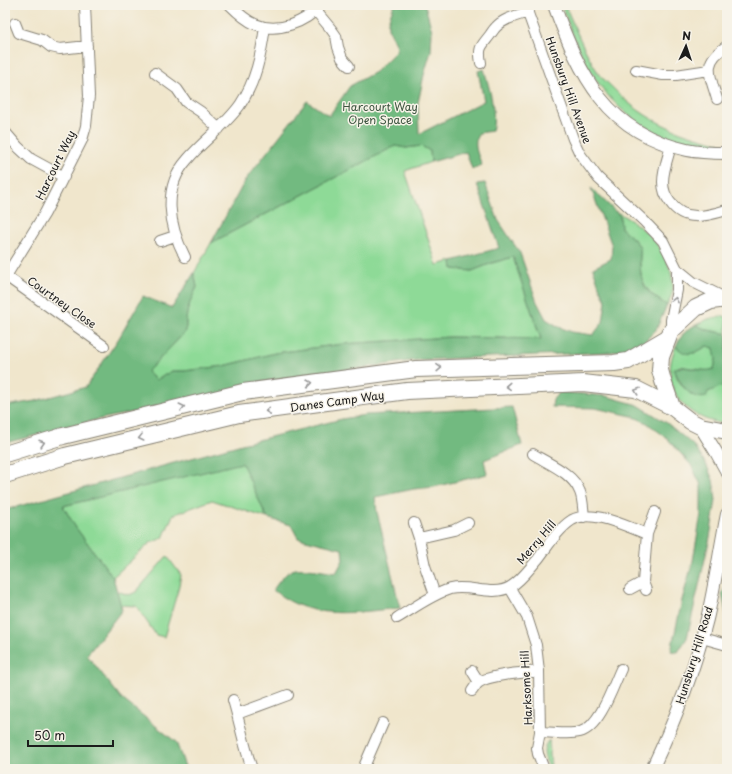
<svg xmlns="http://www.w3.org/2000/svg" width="732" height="774" font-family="'Playpen Sans',sans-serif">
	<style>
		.green { fill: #8eda97; stroke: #557b5a }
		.forest { fill: #72ba80; stroke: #476b4e }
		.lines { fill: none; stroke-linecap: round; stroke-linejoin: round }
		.minor-casing { stroke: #868174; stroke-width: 12 }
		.tertiary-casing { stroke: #868174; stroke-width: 14 }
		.trunk-casing { stroke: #868174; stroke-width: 18 }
		.minor { stroke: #fff; stroke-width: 10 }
		.tertiary { stroke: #fff; stroke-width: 12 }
		.trunk { stroke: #fff; stroke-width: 16 }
		.oneway { stroke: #999 }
		.labels { text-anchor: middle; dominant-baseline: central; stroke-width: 3; stroke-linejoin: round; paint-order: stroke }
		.street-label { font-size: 11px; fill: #1c1c1c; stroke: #f7f3e8 }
		.park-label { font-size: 11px; fill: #3e5541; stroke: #f7f3e8 }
	</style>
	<rect width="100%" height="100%" fill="#f7f3e8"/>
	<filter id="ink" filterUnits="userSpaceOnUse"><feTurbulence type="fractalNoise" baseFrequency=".025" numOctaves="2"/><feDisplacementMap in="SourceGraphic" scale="8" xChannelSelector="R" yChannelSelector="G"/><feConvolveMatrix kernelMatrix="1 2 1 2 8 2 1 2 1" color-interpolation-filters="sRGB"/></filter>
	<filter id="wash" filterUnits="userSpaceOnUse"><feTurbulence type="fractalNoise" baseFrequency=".012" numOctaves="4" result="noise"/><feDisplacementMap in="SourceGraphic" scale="16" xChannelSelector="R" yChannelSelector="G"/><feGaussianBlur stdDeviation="0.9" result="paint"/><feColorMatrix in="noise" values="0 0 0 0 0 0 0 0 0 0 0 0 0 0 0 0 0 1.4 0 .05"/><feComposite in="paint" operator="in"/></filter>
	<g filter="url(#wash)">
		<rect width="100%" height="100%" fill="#f0e6cc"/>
		<path class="green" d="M561 5H565C575 28 585 53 599 74 603 79 609 84 614 89 646 123 683 135 727 145V148C716 147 705 148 694 146 680 144 666 137 654 131 599 103 582 59 561 5Z
			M395 146 406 148 421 146 430 151 431 162 405 171 437 265 452 261 453 269 472 271 492 263 513 257 541 339 450 337 343 344 275 353 224 366 184 371H172L156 380 147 372 186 331C185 313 189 303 197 287L194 273 211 243Z
			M613 210C626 217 641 226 651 237 664 251 676 275 672 294 671 297 669 301 667 305 649 294 641 286 640 264 639 259 641 253 640 248 638 242 626 232 621 228L620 216Z
			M723 316 727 317V334L708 330 696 325 708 319Z
			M676 346 678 349 695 353 707 346 714 348 716 359 714 369 708 371 680 366 674 369 678 380 684 388 708 392 727 383V424C684 420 658 387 676 346Z
			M242 462 267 518 212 500 173 515 163 538 150 543 113 577 76 528 63 506Z
			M167 556 181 575 178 590 164 637 156 635 136 606 120 605 117 591 129 595 136 592Z
			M549 740 551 768C544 761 541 748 549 740Z"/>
		<path class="forest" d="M394 5H425L432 31 431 51 424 75 418 103 419 134 484 101 478 71 484 69C489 87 497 113 492 131L479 133C472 144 478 155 482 165L472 169 466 152 431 162 430 151 421 146 406 148 395 146 211 243 246 179 307 101 329 116 350 86 375 72 396 51 397 46 388 28V21Z
			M485 183 498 220 520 253 537 302 546 319 559 327 572 332 593 335 603 322 606 301 599 286 593 268 611 259 612 246 591 188 620 216 621 228C626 232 638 242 640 248 641 253 639 259 640 264 641 287 648 294 667 305L656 330 640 346 612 352 417 360 341 371 100 419 5 443V406L35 401 86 387 119 338 143 296 172 308 194 273 197 287C189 303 185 313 186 331L147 372 156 380 172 371H184L224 366 275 353 343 344 450 337 541 339 513 257 492 263 472 271 453 269 452 261 499 248 477 184Z
			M696 325 708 330 727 334V384L708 392 706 397C690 402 679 381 674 369 685 363 700 374 714 369L716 359 714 348 707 346C695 353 687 359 676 346 681 336 686 329 696 325Z
			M560 392 606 396 638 405 667 423 693 445 706 464 713 480 716 500 710 537 687 638 678 652 671 651 682 600 693 561 701 514V485L691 465 667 438 647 423 632 416 595 408 552 407 553 399Z
			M512 407 522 445 484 460 487 474 434 487 414 489 375 497 377 512 400 608C355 612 312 622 273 590 278 583 284 574 292 570 301 566 326 572 336 573L343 560 342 549 298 538 291 525 267 518 242 463 63 506 76 528 113 577 122 610 87 655 122 699 176 742 186 769H5V510L242 444 342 419 365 415Z
			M727 583V617L722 594Z"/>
	</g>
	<g filter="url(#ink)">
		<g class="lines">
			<g class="minor-casing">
				<path id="minor" d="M230 5C237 12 245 20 255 24 278 34 306 22 321 5
					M525 5 573 139 580 154 598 178 644 221 663 241 677 269 693 282 725 298
					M316 11 331 29 336 36 338 47 342 58 349 66
					M15 23 19 33 42 40 51 47 60 49 87 46
					M481 63C478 47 481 47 490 35 492 32 494 29 496 27 504 18 517 16 528 12
					M636 70 663 75H676L709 70
					M155 73 177 89 186 102 201 112 219 129
					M717 99C710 75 701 62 727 46
					M5 132 18 147 31 159 64 177
					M671 146C668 157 663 170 663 182 663 190 666 197 670 202 684 223 707 216 727 210
					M160 241 175 236
					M185 257C169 226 162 188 187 160 204 140 225 126 240 105 256 81 261 55 265 27
					M5 275 6 276 45 213 82 140 86 126 89 96 85 5
					M6 276 104 346
					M671 331V320L677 290V269
					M533 454C549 464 573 473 580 492 583 499 583 509 584 517
					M414 523 419 538
					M510 588 527 617 536 645 539 671 540 732 537 748 538 754 544 769
					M630 589 643 582
					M646 590 643 582 647 534 655 512
					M435 595 425 566 419 538 454 530 468 523
					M397 618C414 608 431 595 450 589 469 584 492 597 510 587 521 581 530 568 538 559 548 546 558 529 572 520 592 508 627 527 647 534
					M702 638 727 645
					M472 671 479 682
					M472 691C474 688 476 685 478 683 490 674 524 673 539 671
					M233 700C240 723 244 746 252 769
					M237 714 288 695
					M540 732C553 732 568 735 580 732 600 727 613 686 621 669
					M363 769 383 723"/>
			</g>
			<g class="tertiary-casing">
				<path id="tertiary" d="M554 5C580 76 607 133 687 150 700 153 714 153 727 153
					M700 426 716 452 727 472
					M652 769C675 721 694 671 707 619 715 585 720 549 727 514"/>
			</g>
			<g class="trunk-casing">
				<path id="trunk" d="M727 299 711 301 696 308 671 331 661 357 660 370 663 381 672 407 690 421 700 426 727 431
					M5 454 63 436 243 392 416 369 614 363 628 361 667 338
					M5 475 65 456 239 414 407 391 583 383 636 389 672 407"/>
			</g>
			<use href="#minor" class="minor"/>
			<use href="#tertiary" class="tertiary"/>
			<use href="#trunk" class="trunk"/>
		</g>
		<defs><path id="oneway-chevron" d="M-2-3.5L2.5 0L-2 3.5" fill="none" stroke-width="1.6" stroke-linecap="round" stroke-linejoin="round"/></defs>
		<g class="oneway">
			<use href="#oneway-chevron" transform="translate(675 300) rotate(-78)"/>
			<use href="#oneway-chevron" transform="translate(439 368) rotate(-2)"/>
			<use href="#oneway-chevron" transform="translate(310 383) rotate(-8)"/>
			<use href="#oneway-chevron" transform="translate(508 386) rotate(177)"/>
			<use href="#oneway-chevron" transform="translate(637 391) rotate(-161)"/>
			<use href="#oneway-chevron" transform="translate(182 407) rotate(-14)"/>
			<use href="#oneway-chevron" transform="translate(268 411) rotate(172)"/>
			<use href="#oneway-chevron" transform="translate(141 438) rotate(166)"/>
			<use href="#oneway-chevron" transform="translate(42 443) rotate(-17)"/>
		</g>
	</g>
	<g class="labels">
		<g class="street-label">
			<text transform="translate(569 90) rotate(70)">Hunsbury Hill Avenue</text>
			<text transform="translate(55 165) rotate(-64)">Harcourt Way</text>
			<text transform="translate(62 302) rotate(35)">Courtney Close</text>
			<text transform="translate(337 401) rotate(-8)">Danes Camp Way</text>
			<text transform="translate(536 542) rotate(-50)">Merry Hill</text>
			<text transform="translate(694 655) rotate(-73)">Hunsbury Hill Road</text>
			<text transform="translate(526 688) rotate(-93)">Harksome Hill</text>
		</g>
		<g class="park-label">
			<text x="380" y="106">Harcourt Way<tspan x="380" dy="13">Open Space</tspan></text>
		</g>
	</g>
	<rect width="732" height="774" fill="none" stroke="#f7f3e8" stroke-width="20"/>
	<g transform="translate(686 46) rotate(3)" stroke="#f7f3e8" stroke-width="3" paint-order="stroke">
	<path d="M0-3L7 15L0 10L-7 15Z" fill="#1c1c1c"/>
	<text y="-6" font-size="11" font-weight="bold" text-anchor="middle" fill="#1c1c1c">N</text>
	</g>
	<path d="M28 740v6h85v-6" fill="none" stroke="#1c1c1c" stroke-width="2"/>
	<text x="34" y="740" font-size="12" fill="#1c1c1c" stroke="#f7f3e8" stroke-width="3" paint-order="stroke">50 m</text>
</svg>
